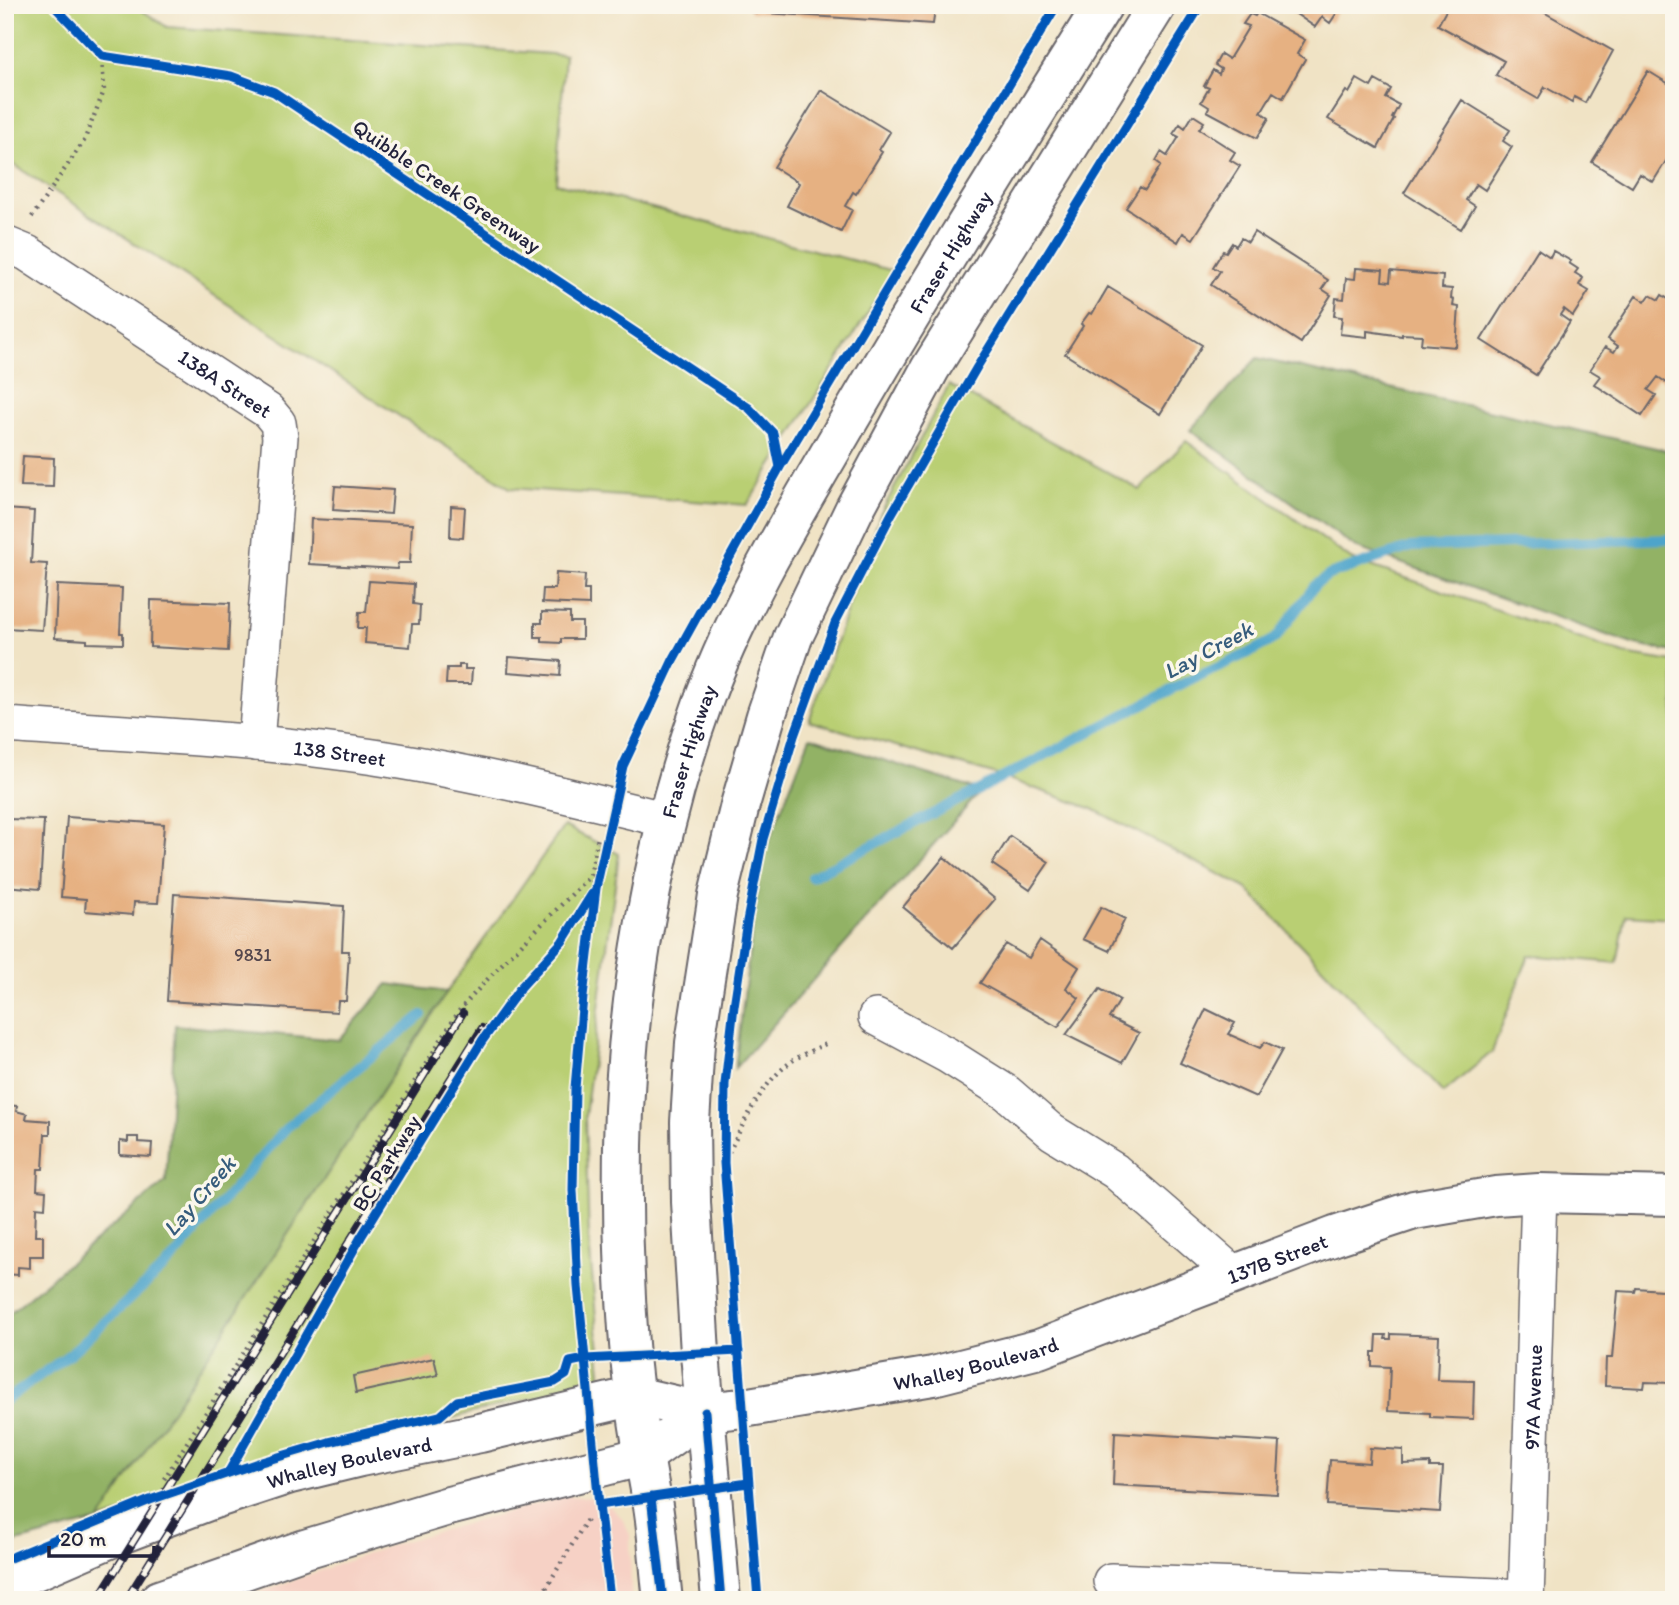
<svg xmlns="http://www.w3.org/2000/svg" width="1679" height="1605" font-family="Itim,sans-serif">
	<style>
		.built { fill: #f6d1c5 }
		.green { fill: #b9cf73; stroke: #6e7857; stroke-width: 2 }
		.forest { fill: #92b265; stroke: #5a6a50; stroke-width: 2 }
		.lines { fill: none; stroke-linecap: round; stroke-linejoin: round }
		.stream { stroke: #4ea4cb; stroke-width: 10 }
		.building { fill: #e6b182 }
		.minor-casing { stroke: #6a666b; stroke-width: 38 }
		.tertiary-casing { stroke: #6a666b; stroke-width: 42 }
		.secondary-casing { stroke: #6a666b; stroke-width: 42 }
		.primary-casing { stroke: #6a666b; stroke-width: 42 }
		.path { stroke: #6a666b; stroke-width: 4.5; stroke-dasharray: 2 5; stroke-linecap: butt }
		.minor { stroke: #fff; stroke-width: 35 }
		.tertiary { stroke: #fff; stroke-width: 38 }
		.secondary { stroke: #fff; stroke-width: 38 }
		.primary { stroke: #fff; stroke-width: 38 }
		.rail-casing { stroke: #22223b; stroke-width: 8 }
		.rail { stroke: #fbf7ec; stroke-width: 5; stroke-dasharray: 16; stroke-linecap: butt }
		.cycleway-casing { stroke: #fbf7ec; stroke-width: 13 }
		.cycleway { stroke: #0057b8; stroke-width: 9 }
		.labels { text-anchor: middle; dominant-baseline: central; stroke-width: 7; stroke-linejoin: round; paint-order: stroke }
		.number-label { font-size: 18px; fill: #53464d }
		.street-label { font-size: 21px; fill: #22223b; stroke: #fbf7ec }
		.water-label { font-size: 23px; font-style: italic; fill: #365c7c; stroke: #fbf7ec }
	</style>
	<rect width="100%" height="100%" fill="#fbf7ec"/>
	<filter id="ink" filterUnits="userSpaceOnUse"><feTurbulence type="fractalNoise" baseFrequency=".0143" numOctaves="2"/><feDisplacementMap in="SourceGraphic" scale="14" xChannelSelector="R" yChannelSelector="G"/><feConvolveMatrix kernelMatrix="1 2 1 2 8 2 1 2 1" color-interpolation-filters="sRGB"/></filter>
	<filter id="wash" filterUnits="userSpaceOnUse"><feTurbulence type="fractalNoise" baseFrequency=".00686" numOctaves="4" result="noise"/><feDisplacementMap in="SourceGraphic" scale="28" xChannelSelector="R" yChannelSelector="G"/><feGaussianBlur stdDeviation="1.57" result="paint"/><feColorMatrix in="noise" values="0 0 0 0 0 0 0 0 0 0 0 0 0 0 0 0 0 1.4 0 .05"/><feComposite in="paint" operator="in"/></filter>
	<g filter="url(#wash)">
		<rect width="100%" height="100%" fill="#f0e3c5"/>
		<path class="built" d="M566 1496 595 1498 610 1507 622 1518 630 1535 631 1600H238L401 1542Z"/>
		<path class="green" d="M5 5H134L167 27 565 55 556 183 894 271 747 505 510 488 5 159V100L10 16 5 15Z
			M949 385 1140 490 1186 441 1351 559 1624 654 1674 662V918L1626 915 1617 963 1529 955 1492 1052 1443 1093 1246 888 1093 809 1000 776 809 721 880 515Z
			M564 826 619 854 585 1116 589 1241 602 1384 506 1404 286 1461 99 1521 447 992Z"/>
		<path class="forest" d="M1257 358 1674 452V652L1635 645 1355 547 1190 430Z
			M810 737 981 791 735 1068 761 860Z
			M388 984 447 992 99 1521 5 1545V1317L166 1181 175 1025 339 1040Z"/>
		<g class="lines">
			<path class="stream" d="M811 877 1192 679 1255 650 1276 638 1315 585 1329 575 1411 547 1674 539
				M5 1401 71 1353 170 1262 288 1126 422 1015"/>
		</g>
		<g id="blocks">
			<path class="building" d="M750 5H962V11L935 10 933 24 750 12Z
				M1283 5H1342L1330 23 1322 17 1315 27Z
				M1449 5H1531L1613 51 1585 103 1574 97 1572 102 1545 87 1538 99 1496 75 1504 61 1438 25Z
				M1257 13 1305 40 1297 54 1305 59 1283 98 1273 92 1261 112 1269 118 1257 138 1207 111 1209 107 1201 102 1209 88 1204 86 1213 70 1219 74 1221 69 1215 65 1221 54 1229 59 1249 26 1243 24 1250 14 1255 16Z
				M1648 71 1674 87V148L1653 182 1640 174 1632 187 1592 162Z
				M1357 79 1371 87 1375 80 1391 89 1386 98 1399 105 1392 118 1394 119 1378 148 1328 119 1346 91 1349 93Z
				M821 90 890 132 879 150 882 152 856 194 853 192 845 206 852 210 841 232 787 206 799 183 774 167Z
				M1462 100 1510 130 1503 141 1512 147 1485 190 1476 184 1466 200 1475 206 1461 229 1404 193Z
				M1193 115 1204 122 1199 129 1235 152 1230 160 1240 166 1193 239 1183 233 1178 242 1126 208 1140 187 1145 190 1161 165 1156 161 1161 152 1167 156 1179 137 1173 134 1180 124 1185 128Z
				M1254 232 1328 280 1322 289 1331 295 1301 343 1211 285 1220 271 1213 267 1223 251 1226 252 1232 243 1236 246 1241 238 1248 242Z
				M1538 249 1550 257 1553 251 1571 261 1569 263 1578 269 1575 273 1583 278 1579 285 1589 291 1573 316 1564 309 1560 315 1570 322 1536 375 1481 340Z
				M1356 268 1383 270 1382 281 1390 282 1391 271 1443 276 1442 288 1452 289 1451 299 1454 300 1453 306 1459 307 1456 347 1421 344 1422 335 1402 334V336L1367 331V337L1340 334 1342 317 1334 316 1336 298 1344 299 1346 278 1355 279Z
				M1108 287 1202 345 1160 414 1065 354 1083 326 1081 324 1089 313 1092 314Z
				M1650 295 1659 300 1662 295 1674 303V369L1671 367 1668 370 1673 373 1667 383 1658 377 1648 390 1656 395 1642 416 1594 384 1600 376 1590 370 1605 347 1614 352 1618 346 1608 339 1636 296 1645 302Z
				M23 456 54 458 53 487 21 486Z
				M335 486 393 490 391 514 333 510Z
				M451 506 465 507 463 538 450 537Z
				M5 509 34 511 31 563 47 564 42 630 5 628Z
				M311 519 412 524 410 563H398L397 569 309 564Z
				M556 573 585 575 584 590H589V605L542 603 543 589H555Z
				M369 581 414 584 413 604 420 605 419 624H412L410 647 365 643 366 628H358L359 612H366Z
				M57 585 122 588 120 633H123V644L87 643V640L55 638Z
				M151 600 230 603 228 651 150 647Z
				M542 612 570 613V622H582V639H561V643L542 642V637H535V623H542Z
				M509 657 561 661 560 676 508 672Z
				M459 665H465V669H472L471 684H446L447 668H459Z
				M67 817 164 824 158 903 134 902 133 915 85 911 86 899 61 897Z
				M5 819 44 820 40 889 5 886Z
				M1010 836 1049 862 1030 890 992 864Z
				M944 857 995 899 953 948 903 907Z
				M174 894 344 906 342 951H349L346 1001H338L337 1012 167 1001Z
				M1101 907 1125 919 1109 951 1083 939Z
				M1040 940 1079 967 1066 988 1079 998 1058 1027 980 983 1006 944 1029 958Z
				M1100 989 1120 1000 1109 1018 1139 1033 1122 1063 1066 1035Z
				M1206 1009 1235 1023 1228 1034 1260 1048 1265 1042 1282 1050 1256 1097 1180 1063Z
				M5 1105 17 1106 16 1111 27 1114 26 1119 50 1121V1134H45L43 1169H38L37 1190 46 1191 45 1208 36 1207 35 1236H43V1256H30V1268L18 1267V1275L5 1274Z
				M128 1137H138V1142L152 1143 151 1157 120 1155V1141L128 1142Z
				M1636 1288 1674 1291V1383L1645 1382 1644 1388 1605 1386 1606 1358H1612L1618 1291 1635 1292Z
				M1391 1334 1439 1336 1437 1380 1474 1381 1473 1419 1430 1417V1413L1388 1411 1390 1367 1372 1366V1352H1376L1377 1335H1386L1385 1339H1391Z
				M434 1358 438 1375 356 1393 353 1376Z
				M1115 1432 1280 1442 1277 1494 1113 1485Z
				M1370 1448 1403 1450V1464L1430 1463V1467H1443L1440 1512 1327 1505 1330 1460 1369 1463Z"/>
		</g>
	</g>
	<g filter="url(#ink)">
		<use href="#blocks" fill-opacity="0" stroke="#6a666b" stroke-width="2"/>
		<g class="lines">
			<g class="minor-casing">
				<g id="minor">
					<path id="s1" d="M5 244 27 253 268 411 278 423 280 437 256 743"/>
					<path id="s2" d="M5 725C132 734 260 739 387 759 481 774 574 797 667 820"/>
					<path d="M876 1017 947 1055 1007 1093 1052 1132 1115 1171 1235 1275"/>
					<path d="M1111 1581 1526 1597"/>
					<path id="s3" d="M1526 1600 1539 1193"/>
				</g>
			</g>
			<g class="tertiary-casing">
				<g id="tertiary">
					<path id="s4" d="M705 1412 743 1408 933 1376 1039 1349 1335 1236 1414 1210 1496 1196 1539 1193 1674 1196"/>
				</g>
			</g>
			<g class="secondary-casing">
				<g id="secondary">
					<path id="s5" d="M5 1584 118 1535 211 1500 290 1474 360 1457 480 1433 635 1396 705 1412"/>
					<path d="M159 1600 305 1549 445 1507 644 1456 705 1412"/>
				</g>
			</g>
			<g class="primary-casing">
				<g id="primary">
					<path id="s6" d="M663 1600C659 1569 658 1536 653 1506 643 1452 633 1398 629 1344 624 1278 622 1212 623 1146 625 999 654 837 704 699 737 609 790 521 838 439 923 292 1013 149 1103 5"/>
					<path d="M721 1600 700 1353 691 1202 690 1122 695 1043 718 895 740 805 766 716 793 637 854 510 930 369 1157 5"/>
				</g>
			</g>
			<path class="path" d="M32 217 84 141 104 91 102 56
				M596 888 590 876 598 837
				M729 1152C746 1119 762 1081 795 1059 805 1053 818 1048 829 1042
				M164 1479 461 1008 497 969 599 867
				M539 1600 588 1518"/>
			<use href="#minor" class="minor"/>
			<use href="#tertiary" class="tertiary"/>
			<use href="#secondary" class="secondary"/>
			<use href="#primary" class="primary"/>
			<g class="rail-casing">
				<path id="rail" d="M97 1600 463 1013
					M126 1600 482 1028"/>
			</g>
			<use href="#rail" class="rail"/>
			<g class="cycleway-casing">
				<path id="cycleway" d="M53 5 102 56 231 76 274 92 749 408 773 433 780 467
					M705 1412 721 1600
					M228 1473 361 1237 482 1041 521 987 562 942 592 894
					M651 1497 663 1600
					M599 1505 748 1483
					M5 1560 150 1500 258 1463 329 1442 440 1416 457 1401 555 1382 566 1375 570 1362 585 1359 739 1351
					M612 1600 609 1590 599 1505 578 1286 573 1190 575 1088 583 997 596 888 623 766 673 660 780 467 1057 5
					M758 1600 724 1163 725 1084 734 1006 747 921 763 839 794 736 835 623 891 515 977 367 1201 5"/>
			</g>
			<use href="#cycleway" class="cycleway"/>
		</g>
	</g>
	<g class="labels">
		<g class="number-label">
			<text x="253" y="955">9831</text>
		</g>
		<g class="street-label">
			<text transform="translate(447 186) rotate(34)">Quibble Creek Greenway</text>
			<text stroke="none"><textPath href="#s6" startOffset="1424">Fraser Highway</textPath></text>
			<text stroke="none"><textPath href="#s1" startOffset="261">138A Street</textPath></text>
			<text stroke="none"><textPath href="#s2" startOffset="336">138 Street</textPath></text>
			<text stroke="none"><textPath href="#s6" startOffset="858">Fraser Highway</textPath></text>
			<text transform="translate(386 1163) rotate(-58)">BC Parkway</text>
			<text stroke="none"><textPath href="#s4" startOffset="595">137B Street</textPath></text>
			<text stroke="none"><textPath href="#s4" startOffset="275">Whalley Boulevard</textPath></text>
			<text stroke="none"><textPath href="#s3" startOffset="203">97A Avenue</textPath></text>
			<text stroke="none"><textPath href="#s5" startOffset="366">Whalley Boulevard</textPath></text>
		</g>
		<g class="water-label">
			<text transform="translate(1208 650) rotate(-28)">Lay Creek</text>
			<text transform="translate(199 1196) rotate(-49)">Lay Creek</text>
		</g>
	</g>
	<rect width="1679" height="1605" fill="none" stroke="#fbf7ec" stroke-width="28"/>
	<path d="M49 1546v10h105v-10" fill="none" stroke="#22223b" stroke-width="3.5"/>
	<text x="60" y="1546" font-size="21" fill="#22223b" stroke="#fbf7ec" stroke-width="5" paint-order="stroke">20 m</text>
</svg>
